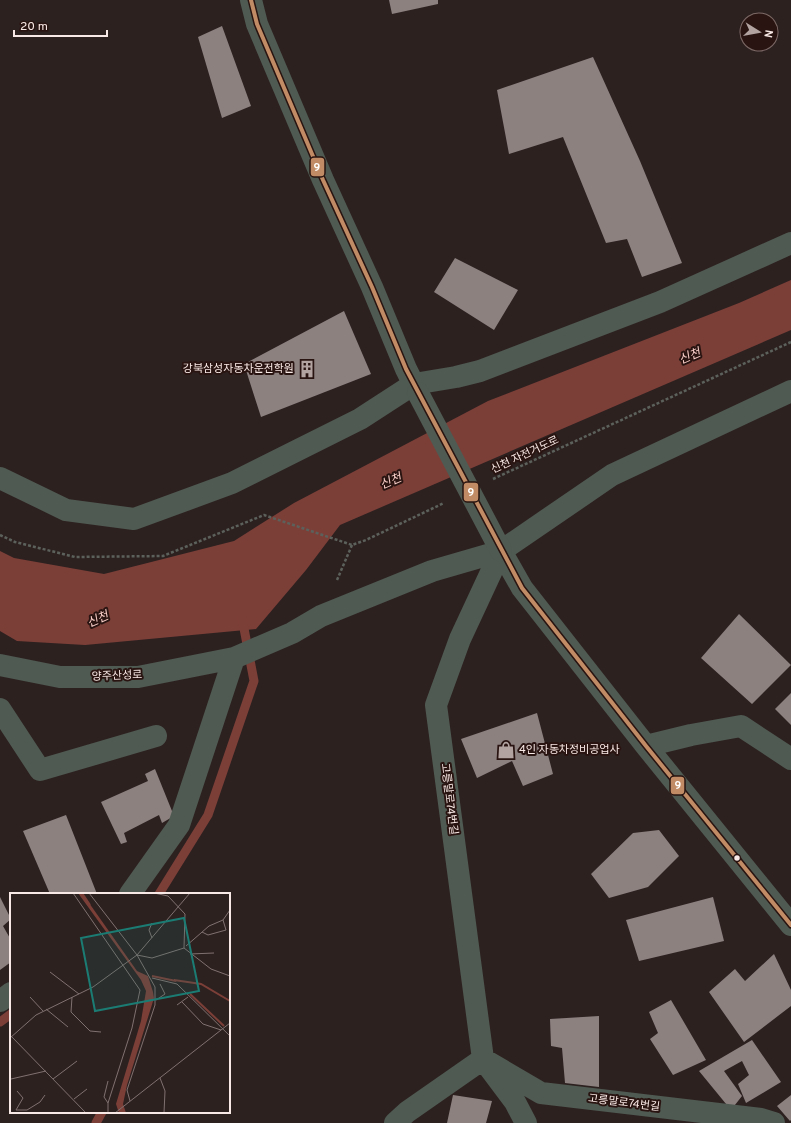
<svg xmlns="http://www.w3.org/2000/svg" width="791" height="1123" font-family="Overpass,'Noto Sans KR',sans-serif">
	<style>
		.water { fill: #7c3f38 }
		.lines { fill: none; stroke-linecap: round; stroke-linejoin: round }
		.stream { stroke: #7c3f38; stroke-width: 9 }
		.building { fill: #8d8180 }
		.path { stroke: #5c615c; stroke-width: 2.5; stroke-dasharray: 3 2; stroke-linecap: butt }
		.minor { stroke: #4f5a52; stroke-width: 22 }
		.minor-bridge { stroke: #4f5a52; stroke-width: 22 }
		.bus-1-casing { stroke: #291411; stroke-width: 7 }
		.bus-1 { stroke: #c18c65; stroke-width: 4 }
		.bus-dot { fill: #f9e9e6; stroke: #291411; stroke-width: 1.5 }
		.labels { text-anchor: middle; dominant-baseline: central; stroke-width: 4; stroke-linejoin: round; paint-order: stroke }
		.poi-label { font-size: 11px; fill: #f9e9e6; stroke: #291411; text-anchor: end }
		.street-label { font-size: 11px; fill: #f9e9e6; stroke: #291411 }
		.water-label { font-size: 12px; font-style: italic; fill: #fdd2cc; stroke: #291411 }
		.inset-river { fill: none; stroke: #7c3f38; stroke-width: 2 }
		.inset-road { fill: none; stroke: #7f716f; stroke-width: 1 }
		.view { fill: #1b7c74; fill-opacity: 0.15; stroke: #1b7c74; stroke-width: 2 }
		.inset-edge { fill: none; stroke: #f9e9e6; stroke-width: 2 }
		.line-badge { stroke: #291411; stroke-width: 1.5 }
		.badge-label { font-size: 11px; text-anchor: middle; font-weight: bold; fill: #fff }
	</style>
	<rect width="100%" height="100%" fill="#2d2120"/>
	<path class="water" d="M791 280V330L340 525 306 570 256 629 85 645 17 641 0 631V551L14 558 104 574 234 541 294 503 488 401 739 303Z"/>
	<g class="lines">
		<path class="stream" d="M159 894 208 815 254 681 242 618
			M0 1022 11 1014
			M96 1123 102 1112"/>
	</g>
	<path class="building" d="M389 0H438V4L392 14Z
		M222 26 251 106 222 118 198 37Z
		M593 57 640 161 682 263 642 277 627 239 606 243 563 137 509 154 497 90Z
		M455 258 518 290 494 330 434 292Z
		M344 311 371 374 261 417 244 364Z
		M739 614 791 665 752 704 701 658Z
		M791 693V725L775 709Z
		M537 713 553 774 523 786 512 761 477 778 461 739Z
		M155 769 174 816 162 823 159 815 124 833 127 842 121 844 101 802 148 781 145 774Z
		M66 815 97 894H50L23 831Z
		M659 830 679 856 648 887 609 898 591 874 633 833Z
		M0 897 11 919 3 926 11 940V962L0 970Z
		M713 897 724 941 639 961 626 920Z
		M774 954 791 990V1006L744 1042 709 992 735 969 745 981Z
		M671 1000 706 1060 673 1075 650 1039 658 1033 649 1012Z
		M599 1016V1087L565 1083 562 1048 551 1046 550 1019Z
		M752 1040 781 1082 746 1103 738 1084 749 1075 742 1061 724 1071 742 1096 731 1110 699 1071Z
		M453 1095 492 1101 486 1123H447Z
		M791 1095V1120L790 1121 777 1106Z"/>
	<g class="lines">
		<path class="path" d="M493 479 791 342
			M0 535 15 542 75 557 163 556 264 515 352 545 366 540 444 503
			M337 580 352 545"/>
		<path class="minor" d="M251 0 257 24 323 180 372 287 406 369 418 393
			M0 478 66 510 134 519 232 483 360 419 414 384 456 377 480 371 660 302 791 243
			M501 551 522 588 646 746 791 925
			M0 665 60 677H138L234 658 292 633 321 616 432 571 501 551 612 475 791 391
			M0 709 40 770 156 736
			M646 746 691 735 741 726 791 759
			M130 894 179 825 234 658
			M0 1001 11 993
			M483 1059 541 1093 761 1119 774 1123
			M488 1066 515 1102 526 1123
			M395 1123 407 1112 483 1059 436 705 460 639 501 551"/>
		<path class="minor-bridge" d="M418 393 501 551"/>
		<g class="bus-1-casing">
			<path id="bus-1" d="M251 0 257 24 323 180 372 287 406 369 522 588 646 746 791 925"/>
		</g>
		<use href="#bus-1" class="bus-1"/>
	</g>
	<defs>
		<g id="building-bare" transform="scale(1.38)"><path d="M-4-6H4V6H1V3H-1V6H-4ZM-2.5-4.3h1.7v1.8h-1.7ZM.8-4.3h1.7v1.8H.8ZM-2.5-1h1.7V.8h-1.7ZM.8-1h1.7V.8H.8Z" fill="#b2a3a1" stroke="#291411" stroke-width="2.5" paint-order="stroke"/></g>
		<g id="shop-bare" transform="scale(1.38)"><path d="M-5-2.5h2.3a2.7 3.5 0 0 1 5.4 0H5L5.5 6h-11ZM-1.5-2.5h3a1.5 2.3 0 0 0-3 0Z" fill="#b2a3a1" stroke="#291411" stroke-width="2.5" paint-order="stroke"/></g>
	</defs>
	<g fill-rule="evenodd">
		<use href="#building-bare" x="307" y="369"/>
		<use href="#shop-bare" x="506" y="750"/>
	</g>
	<circle class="bus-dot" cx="737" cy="858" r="3.5"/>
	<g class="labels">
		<g class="poi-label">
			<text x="294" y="369">강북삼성자동차운전학원</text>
			<text x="519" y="750" text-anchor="start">4인 자동차정비공업사</text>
		</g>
		<g class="street-label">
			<text transform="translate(525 455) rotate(-25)">신천 자전거도로</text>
			<text transform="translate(117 676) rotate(-2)">양주산성로</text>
			<text transform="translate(449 799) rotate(83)">고릉말로74번길</text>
			<text transform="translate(624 1103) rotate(7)">고릉말로74번길</text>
		</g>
		<g class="water-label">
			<text transform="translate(690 357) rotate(-23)">신천</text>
			<text transform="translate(391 482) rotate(-23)">신천</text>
			<text transform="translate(98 620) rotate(-24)">신천</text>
		</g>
	</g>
	<g transform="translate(10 893)">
		<rect width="220" height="220" fill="#2d2120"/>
		<path d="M68 0H72L127 78 138 83 143 99 144 105 117 192 113 211 116 220H109L106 211 131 128 136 98 131 87Z" fill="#7c3f38"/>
		<path class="inset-river" d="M72 0 80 12M142 83 166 88M164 87 191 91 220 108M180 101 214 133"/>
		<path class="inset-road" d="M63 0 130 97 122 135 98 210V220M79 0 127 62 145 94V112L117 197 120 208M144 0 158 3 175 21 174 55M142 30 139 37 142 45M192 39 198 42 216 37 213 27M176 53 199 33 213 27 220 17M180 61 204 60M127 62 142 65 174 55 201 76 220 83M40 79 69 101M142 85 167 91 220 143M20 104 33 118M62 104 61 119 80 138 91 139M146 107 155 101 150 91M172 109 193 131 211 137M167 112 178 104M36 116 58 134M1 143 76 220M0 145 26 122 83 94 127 62 180 0M150 185 155 198 154 220M1 186 36 178M43 186 67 168M64 206 77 196M98 210 94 204 98 188M6 217H17L30 209 35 202M6 217 13 205 7 198M105 220 220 130"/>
		<path class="view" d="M174 25 189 98 85 118 71 45Z"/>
		<rect width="220" height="220" class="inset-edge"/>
	</g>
	<g class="line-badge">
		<rect x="310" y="157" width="15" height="20" rx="4" fill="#c18c65"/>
		<rect x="463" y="482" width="16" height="20" rx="4" fill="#c18c65"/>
		<rect x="670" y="776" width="15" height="19" rx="4" fill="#c18c65"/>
	</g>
	<g class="badge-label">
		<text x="317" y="171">9</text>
		<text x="471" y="496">9</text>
		<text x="678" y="789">9</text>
	</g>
	<g transform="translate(759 32) rotate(101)"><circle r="19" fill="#291411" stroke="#7c6966"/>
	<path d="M0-3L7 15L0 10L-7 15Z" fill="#b2a3a1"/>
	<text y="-6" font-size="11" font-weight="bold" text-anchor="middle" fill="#f9e9e6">N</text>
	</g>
	<path d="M14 30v6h93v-6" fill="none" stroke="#f9e9e6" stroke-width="2"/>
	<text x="20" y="30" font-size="12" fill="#f9e9e6" stroke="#291411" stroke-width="3" paint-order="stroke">20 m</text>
</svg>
